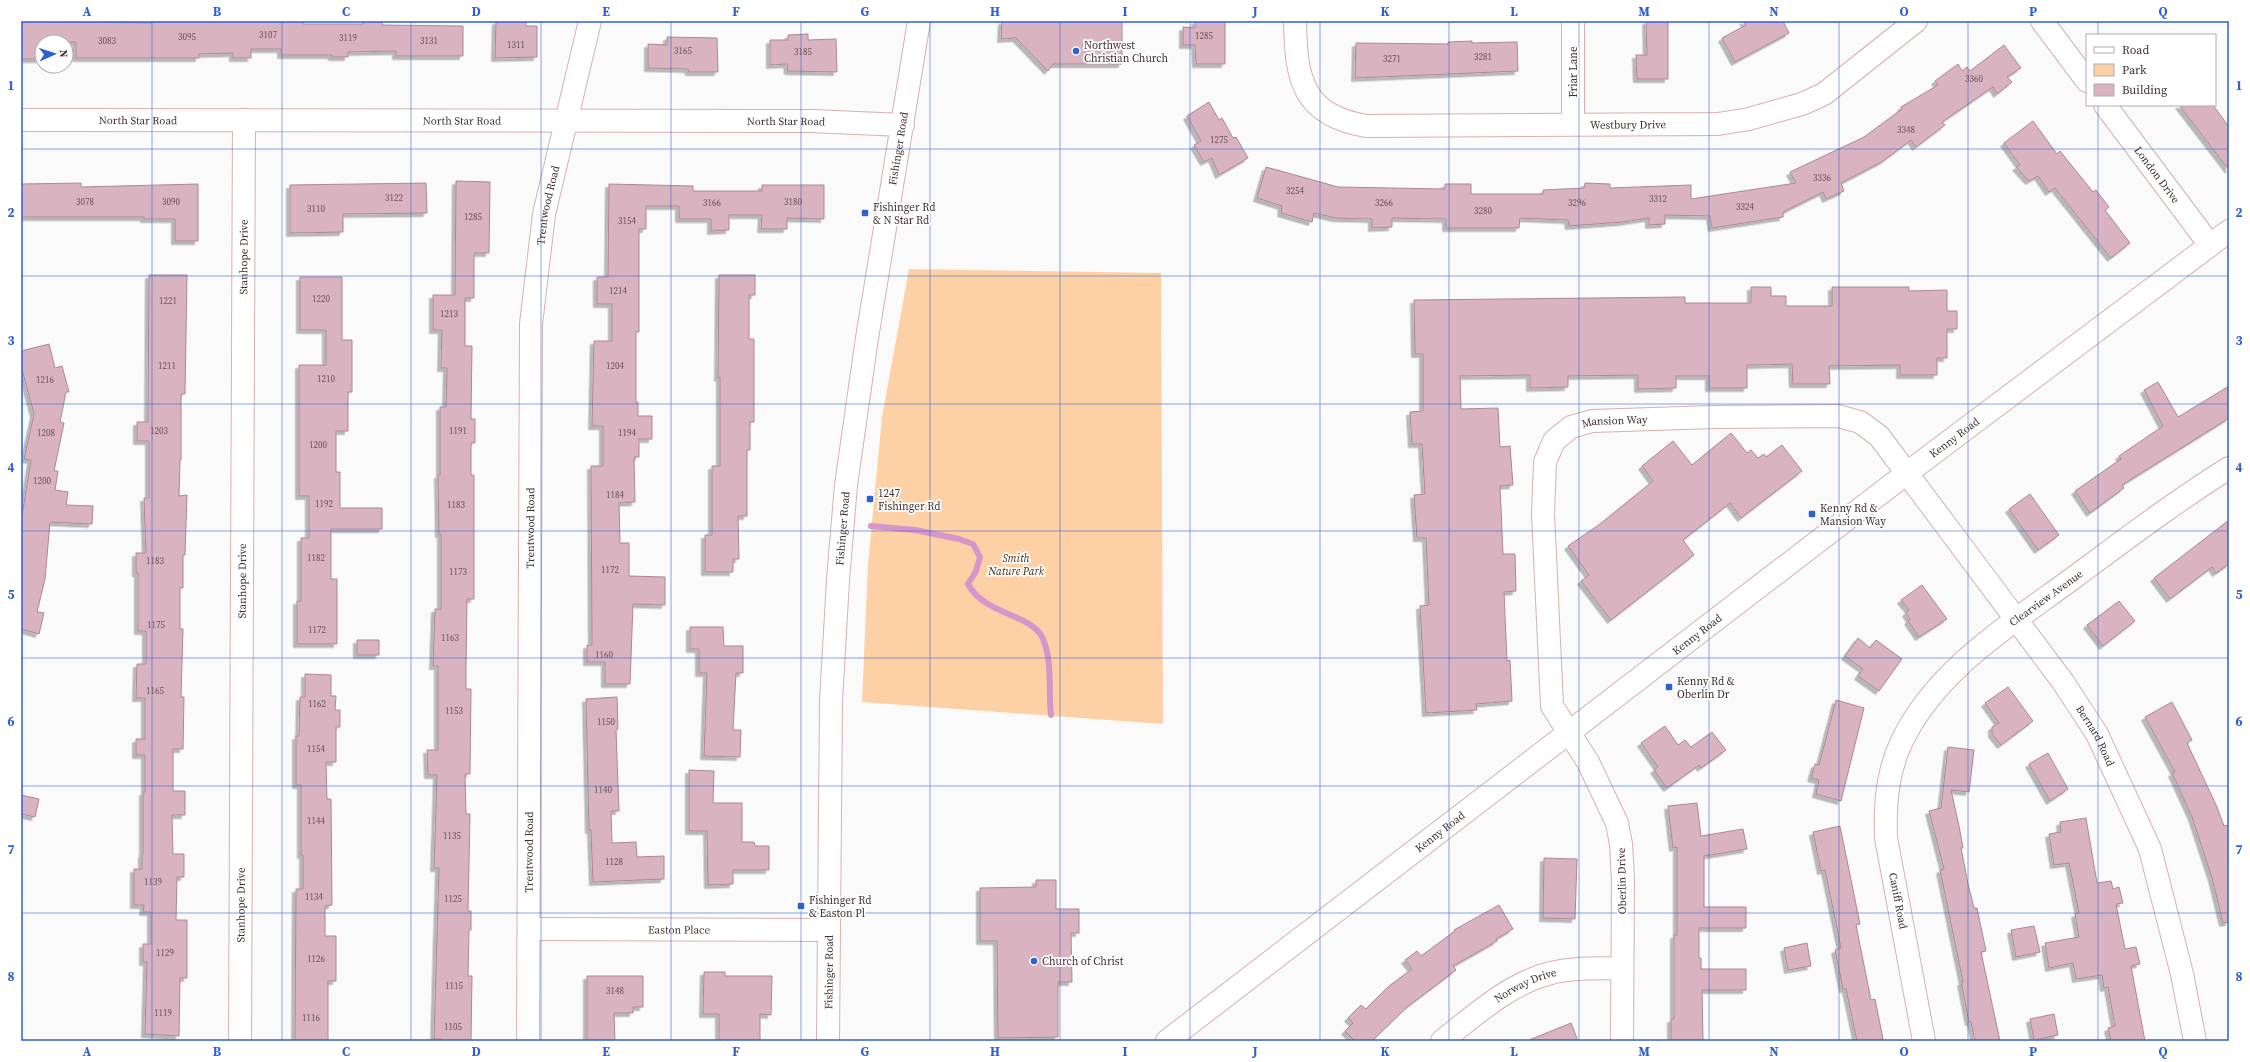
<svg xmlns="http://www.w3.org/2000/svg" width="2250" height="1062" font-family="'Source Serif 4',serif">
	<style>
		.green { fill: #fed0a6 }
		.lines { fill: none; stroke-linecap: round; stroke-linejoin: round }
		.stream { stroke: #d696cb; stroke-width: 6 }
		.building { fill: #d9b3c0; stroke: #ac8794; filter: url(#shadow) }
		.minor-casing { stroke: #d8b0b0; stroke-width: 24 }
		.major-casing { stroke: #d8b0b0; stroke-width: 24 }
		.minor { stroke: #fff; stroke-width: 22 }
		.major { stroke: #fff; stroke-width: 22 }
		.grid { fill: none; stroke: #2e60cf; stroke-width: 1; stroke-opacity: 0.55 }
		.poi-dot { fill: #2e60cf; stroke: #fff; stroke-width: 1.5 }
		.labels { text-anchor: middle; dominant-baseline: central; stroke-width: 3.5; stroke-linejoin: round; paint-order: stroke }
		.number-label { font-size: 9px; fill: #665154 }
		.poi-label { font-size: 11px; fill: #403030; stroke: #fff; text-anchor: start }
		.street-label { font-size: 11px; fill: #403030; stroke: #fff }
		.park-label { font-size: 11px; font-style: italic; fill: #452c12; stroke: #fff }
		.neatline { fill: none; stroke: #2e60cf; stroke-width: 1.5 }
		.grid-label { font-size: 13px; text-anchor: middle; font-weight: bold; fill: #2e60cf }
	</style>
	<defs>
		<filter id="shadow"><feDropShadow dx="-3.5" dy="3.5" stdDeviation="0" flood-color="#0004"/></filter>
	</defs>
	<rect width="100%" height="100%" fill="#fafafa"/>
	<path class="green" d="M909 269 1161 273 1163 724 862 702 868 565 882 417Z"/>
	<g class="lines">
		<path class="stream" d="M871 526 915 530 959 539 973 544 980 557 976 571 968 584C984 615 1033 614 1043 639 1053 663 1048 690 1051 715"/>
	</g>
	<path class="building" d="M21 21 152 23V21H303V24H363V21H382V25L463 26V56H396V51L348 52V57H332V55H281V49H251V58H233V53L199 54V58H76V42H42V59H21Z
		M496 21H526V26H537V57L495 58Z
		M1002 21H1122V64H1053L1048 71 1016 38 1001 39Z
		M1195 21H1225V64H1196L1195 45H1183V27L1195 28Z
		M1646 21H1668V79H1637L1636 55H1647Z
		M1743 21H1783L1789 33 1735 62 1722 38 1746 25Z
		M808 34V40L836 39 837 72 788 71 787 64 770 65V40H788V35Z
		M667 37 717 38 718 72H689L688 69 648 68V44L667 45Z
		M1472 41V43L1517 42 1518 71 1355 78 1356 43 1448 44V42Z
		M2004 45 2021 68 2007 77 2012 82 1997 94 1993 87 1942 122 1945 125 1916 147 1911 140 1883 161 1841 183 1844 191 1826 199 1823 192 1783 212V217L1712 228 1710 216 1665 215V224L1649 225V218L1622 222 1569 226 1568 220 1520 218 1519 228H1446V219L1392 218V227L1372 228V219L1336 218 1314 213 1312 222 1281 213 1282 206 1257 198 1266 167 1338 187 1445 189V184H1471V194H1543V190L1584 188 1585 183 1610 184V188L1691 185V199L1796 183 1790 172 1864 137 1902 109 1901 107 1938 85 1935 81 1958 64 1962 71 1967 67 1970 71Z
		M1209 102 1219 120 1222 118 1233 138 1236 137 1248 158 1219 175 1212 158 1204 162 1194 145 1201 141 1187 116Z
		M2179 105H2213L2229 127V170Z
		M2033 121 2057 154 2060 151 2093 192 2096 190 2109 207 2105 210 2130 243 2111 258 2055 188 2049 192 2038 176 2029 181 2016 167 2020 165 2004 143Z
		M456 181 490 182 489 253H474V298H465V346H472L471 419H475V443H471V475H474V599H467L466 669V689H471L470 774H465L466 814H470L468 911H471V930H469L468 976H472L471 1041H441V1039H434L439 868H434L437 775H428L427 750H438V666H433L435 609H441V534H439L438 475H440V407H446L447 368H441L442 330H433V295H455Z
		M81 183V187L198 184V241H175V219H144V217H21V184Z
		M426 183 427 213 343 214V232L290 233V185Z
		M609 184 693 186V191H762V185H824V219L787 218V229H761L762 215H729V230L711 231V219H679V206H646V229H639V332H636V402H638V416H652V439H639V457H634L635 502 619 503 620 543H629V576L665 577V605L633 604 630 684H605V662H587V645H592L591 466H603V426H592L594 341H612V304H597V277H608Z
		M149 275H187L185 394H181V460H180L179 496 187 495 185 555H183V588H180V629H183L181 697H184L183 749H173V791H185V815H172L173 854H184V877H177L176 920H187V978H180L179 1036 145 1034 147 962H143V944H151V912H143L144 905H134V869H142V854H143V792H145V755H136V739H145V698H136L137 664H146V631H138V573H136V553H146L144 498H149V441H137V422H148Z
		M719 275H755V295H749V339H754V422H750V450H747V516H738L739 559H733V572H705V535H712V466H720V377L718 378Z
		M300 277H342V340H352V392H348V431H336V472H340V508H382V529H331V579H337V644H297V601H301V538H309V496H299V365H326V330H300Z
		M1751 287H1771V296H1786V306H1832V287H1909V291L1947 290V311H1957V329H1947V358H1937V375H1900V365L1829 366 1830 384H1793L1792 364 1755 365H1747V388H1709V376H1676V388L1638 389V375L1568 376V387L1530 388V375L1460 376 1461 409 1498 408 1500 447 1510 446 1513 485 1500 486 1503 554H1515L1516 591 1504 592 1507 661 1510 660 1512 701 1476 704 1477 710 1426 713 1420 606 1429 605 1426 538H1417L1414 495 1425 494 1422 444H1412L1410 412 1423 411V354H1415L1414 300 1685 297V303H1751Z
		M49 344 55 368 62 366 69 392H66L60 422 64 423 54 471H58L55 490 68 492 66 505 93 506 92 524 50 522 45 579 37 612 44 613 39 634 21 629V522L31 460 24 459 34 414 21 366V351Z
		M2158 382 2178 417 2229 386V418L2122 485 2124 488 2090 513 2075 491 2121 459 2119 456 2163 426 2144 390Z
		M1731 433 1747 453 1751 450 1758 458 1764 454 1766 457 1782 445 1802 471 1741 518 1730 503 1683 540 1694 555 1611 620 1581 581 1589 575 1568 546 1600 524 1653 481 1642 466 1673 441 1692 465Z
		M2030 494 2059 535 2038 550 2009 509Z
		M2229 520V564L2216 573 2212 567 2170 599 2154 578Z
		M1922 585 1947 619 1919 637 1908 621 1910 619 1906 613 1909 610 1901 600Z
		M2119 601 2135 621 2103 646 2087 625Z
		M690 627H723L724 646H743V673H736L733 730H741L740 757 704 756 707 673H699V649H690Z
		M1858 638 1870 648 1876 640 1902 659 1879 691 1858 676 1863 669 1845 656Z
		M357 640H379V655H357Z
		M305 674 331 675V696H336L335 710H340V727H336V762H326L327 799H331L332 905 325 906V936H336V981H328V1041H295L296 889H303V855H301V785H296V736H299L300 697H305Z
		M2008 687 2033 721 2001 745 1992 734V727L1999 723 1985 703Z
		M617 697 618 729 616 730 619 811H611L612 843 636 842 637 857 664 856V879L593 882 591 830H589L586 699Z
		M1836 700 1864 708 1841 801 1816 794 1819 780 1811 778 1815 764 1819 765Z
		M2172 702 2192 740 2187 743 2217 807 2224 826 2229 825V922L2223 923 2212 878 2192 817 2172 773 2175 772 2145 717Z
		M1665 726 1678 745 1685 740 1691 747 1712 732 1726 750 1701 768 1699 765 1667 788 1654 770 1658 767 1641 743Z
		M1948 747 1974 750 1969 792 1951 790 1959 826 1963 848H1961L1968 884 1974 908H1977L1986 951 1981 952 2000 1041H1975L1971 1022H1969L1961 982H1963L1940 870 1944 869 1929 811 1941 808Z
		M2048 753 2068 789 2050 801 2029 764Z
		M689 770 714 771 713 803H742V842H754L755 846H769V870H733V884L708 885 707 831H689Z
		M21 795 39 799 35 817 21 814Z
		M1697 803 1701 836 1743 829 1747 849 1704 856V907H1746V928H1699V958H1701V969H1746V990H1702L1703 1041H1671V1019H1674V935H1677V847L1673 848 1668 806Z
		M2086 818 2097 883 2111 881 2113 889 2119 887 2123 903 2116 904 2125 949 2136 947 2140 964 2131 966 2145 1041H2111L2108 1028 2115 1026 2108 987 2104 988 2102 975 2076 979 2073 963 2049 968 2045 943 2079 937 2075 914 2079 913 2069 863 2054 865 2049 834 2061 832 2060 822Z
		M1840 826 1860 924 1856 925 1871 1000 1875 999 1883 1039 1875 1041H1857L1846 989H1843L1835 950 1841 948 1825 870 1821 871 1813 832Z
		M1544 858 1577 859 1575 919 1543 918Z
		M1036 880H1056V909H1079V933H1071L1072 982H1058V1037L998 1038 997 941H980V888L1036 887Z
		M1499 905 1513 929 1496 939 1497 941 1453 966 1456 970 1407 1007 1372 1041H1355L1345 1031 1353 1023 1348 1018 1361 1005 1366 1009 1389 986 1412 969 1405 960 1417 951 1421 956 1455 931 1454 930Z
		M2034 926 2040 952 2016 957 2011 930Z
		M1807 943 1811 966 1788 970 1784 948Z
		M704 972H725V976H772L771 1015 760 1014V1041H719V1014H703Z
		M587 976H643V1007H633V1013H614L615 1041H587Z
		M2054 1014 2058 1035 2034 1040 2030 1019Z
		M1571 1023 1578 1041H1529V1040Z"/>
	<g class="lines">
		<g class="minor-casing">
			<g id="minor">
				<path id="s1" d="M1295 21C1296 79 1302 115 1366 126L1718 124 1749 119 1777 111 1802 104 1824 94 1916 21"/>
				<path d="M1573 21V124"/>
				<path d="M2042 21 2087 81"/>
				<path id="s2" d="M2105 105 2210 245"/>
				<path id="s3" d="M21 120 811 121 903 125"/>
				<path id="s4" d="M529 929 829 930"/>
				<path id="s5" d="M240 1041 244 120"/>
				<path id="s6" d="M528 1041 531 324 544 214 590 21"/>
				<path id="s7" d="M1442 1041C1475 1015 1510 983 1551 973 1574 967 1599 969 1622 968"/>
				<path id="s8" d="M1622 1041 1623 880 1621 844 1617 823 1588 762 1552 706 1543 514 1545 462 1554 441 1571 427 1592 421 1713 417 1838 416 1860 422 1879 436 2063 682 2097 734 2150 849 2182 974 2195 1041"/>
				<path id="s9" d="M1924 1041 1886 838C1885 803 1887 772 1902 741 1937 668 2014 622 2076 576 2126 539 2176 501 2229 468"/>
			</g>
		</g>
		<g class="major-casing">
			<g id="major">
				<path id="s10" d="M828 1041 831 701 838 580 846 485 867 338 919 21"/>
				<path id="s11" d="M1167 1041 1907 473 2229 231"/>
			</g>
		</g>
		<use href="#minor" class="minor"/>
		<use href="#major" class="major"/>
	</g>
	<path class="grid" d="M152 21V1041M282 21V1041M411 21V1041M541 21V1041M671 21V1041M801 21V1041M930 21V1041M1060 21V1041M1190 21V1041M1320 21V1041M1449 21V1041M1579 21V1041M1709 21V1041M1839 21V1041M1968 21V1041M2098 21V35M2098 105V1041M21 149H2229M21 276H2229M21 404H2229M21 531H2229M21 658H2229M21 786H2229M21 913H2229"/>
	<g class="poi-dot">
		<circle cx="1076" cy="51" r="4"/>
		<rect x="861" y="209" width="8" height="8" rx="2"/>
		<rect x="866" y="495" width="8" height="8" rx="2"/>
		<rect x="1808" y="510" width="8" height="8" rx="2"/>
		<rect x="1665" y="683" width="8" height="8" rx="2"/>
		<rect x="797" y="902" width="8" height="8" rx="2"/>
		<circle cx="1034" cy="961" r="4"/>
	</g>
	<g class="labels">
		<g class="number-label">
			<text x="268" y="35">3107</text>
			<text x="1204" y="36">1285</text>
			<text x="187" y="37">3095</text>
			<text x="348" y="38">3119</text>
			<text x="107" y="41">3083</text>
			<text x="429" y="41">3131</text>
			<text x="516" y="45">1311</text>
			<text x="683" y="51">3165</text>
			<text x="803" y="52">3185</text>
			<text x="1483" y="57">3281</text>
			<text x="1392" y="59">3271</text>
			<text x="1974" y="79">3360</text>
			<text x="1906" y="130">3348</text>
			<text x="1219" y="140">1275</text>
			<text x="1822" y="178">3336</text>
			<text x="1295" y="191">3254</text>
			<text x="394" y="198">3122</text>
			<text x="1658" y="199">3312</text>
			<text x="85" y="202">3078</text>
			<text x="171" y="202">3090</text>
			<text x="793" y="202">3180</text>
			<text x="712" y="203">3166</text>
			<text x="1384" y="203">3266</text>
			<text x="1577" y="203">3296</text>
			<text x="1745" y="207">3324</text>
			<text x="316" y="209">3110</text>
			<text x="1483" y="211">3280</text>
			<text x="473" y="217">1285</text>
			<text x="627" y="221">3154</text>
			<text x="618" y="291">1214</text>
			<text x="321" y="299">1220</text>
			<text x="168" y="301">1221</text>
			<text x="449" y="314">1213</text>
			<text x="167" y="366">1211</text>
			<text x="615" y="366">1204</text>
			<text x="326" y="379">1210</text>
			<text x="45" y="380">1216</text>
			<text x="159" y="431">1203</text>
			<text x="458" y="431">1191</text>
			<text x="46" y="433">1208</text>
			<text x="627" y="433">1194</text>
			<text x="318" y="445">1200</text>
			<text x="42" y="481">1200</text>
			<text x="615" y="495">1184</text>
			<text x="324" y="504">1192</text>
			<text x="456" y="505">1183</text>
			<text x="316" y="558">1182</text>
			<text x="155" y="561">1183</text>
			<text x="610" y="570">1172</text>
			<text x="458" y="572">1173</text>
			<text x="156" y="625">1175</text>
			<text x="317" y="630">1172</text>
			<text x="450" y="638">1163</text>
			<text x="604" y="655">1160</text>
			<text x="155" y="691">1165</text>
			<text x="317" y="704">1162</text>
			<text x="454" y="711">1153</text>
			<text x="606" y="722">1150</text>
			<text x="316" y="749">1154</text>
			<text x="603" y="790">1140</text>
			<text x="316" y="821">1144</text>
			<text x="452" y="836">1135</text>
			<text x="614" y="862">1128</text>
			<text x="153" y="882">1139</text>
			<text x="314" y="897">1134</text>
			<text x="453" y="899">1125</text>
			<text x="165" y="953">1129</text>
			<text x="316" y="959">1126</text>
			<text x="454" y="986">1115</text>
			<text x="615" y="991">3148</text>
			<text x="163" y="1013">1119</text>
			<text x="311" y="1018">1116</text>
			<text x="453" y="1027">1105</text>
		</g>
		<g class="poi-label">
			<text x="1084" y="45">Northwest<tspan x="1084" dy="13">Christian Church</tspan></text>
			<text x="873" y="207">Fishinger Rd<tspan x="873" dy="13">&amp; N Star Rd</tspan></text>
			<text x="878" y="493">1247<tspan x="878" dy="13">Fishinger Rd</tspan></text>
			<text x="1820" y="508">Kenny Rd &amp;<tspan x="1820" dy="13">Mansion Way</tspan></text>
			<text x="1677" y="681">Kenny Rd &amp;<tspan x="1677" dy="13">Oberlin Dr</tspan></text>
			<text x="809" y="900">Fishinger Rd<tspan x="809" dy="13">&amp; Easton Pl</tspan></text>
			<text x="1042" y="961">Church of Christ</text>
		</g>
		<g class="street-label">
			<text transform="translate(1573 72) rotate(-90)">Friar Lane</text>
			<text stroke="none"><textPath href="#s3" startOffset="117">North Star Road</textPath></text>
			<text stroke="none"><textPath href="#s3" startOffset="441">North Star Road</textPath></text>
			<text stroke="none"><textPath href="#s3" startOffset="765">North Star Road</textPath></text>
			<text stroke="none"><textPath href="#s1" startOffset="405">Westbury Drive</textPath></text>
			<text stroke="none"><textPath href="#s10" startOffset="897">Fishinger Road</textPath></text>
			<text stroke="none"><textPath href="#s2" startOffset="87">London Drive</textPath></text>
			<text stroke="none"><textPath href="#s6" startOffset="837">Trentwood Road</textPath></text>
			<text stroke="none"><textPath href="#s5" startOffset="784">Stanhope Drive</textPath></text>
			<text stroke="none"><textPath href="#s8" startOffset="686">Mansion Way</textPath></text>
			<text stroke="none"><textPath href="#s11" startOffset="992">Kenny Road</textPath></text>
			<text stroke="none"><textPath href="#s6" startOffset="513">Trentwood Road</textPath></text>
			<text stroke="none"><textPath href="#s10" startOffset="513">Fishinger Road</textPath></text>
			<text stroke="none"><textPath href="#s5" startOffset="460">Stanhope Drive</textPath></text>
			<text stroke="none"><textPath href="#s9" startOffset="511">Clearview Avenue</textPath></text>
			<text stroke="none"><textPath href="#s11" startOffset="668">Kenny Road</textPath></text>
			<text stroke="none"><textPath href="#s8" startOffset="1326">Bernard Road</textPath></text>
			<text stroke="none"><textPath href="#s11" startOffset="344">Kenny Road</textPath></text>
			<text stroke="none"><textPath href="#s6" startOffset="189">Trentwood Road</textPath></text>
			<text transform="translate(1622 881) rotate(-91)">Oberlin Drive</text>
			<text transform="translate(1898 901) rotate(79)">Caniff Road</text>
			<text stroke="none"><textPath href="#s5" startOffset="136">Stanhope Drive</textPath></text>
			<text stroke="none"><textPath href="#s4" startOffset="150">Easton Place</textPath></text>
			<text stroke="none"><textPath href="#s10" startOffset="69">Fishinger Road</textPath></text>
			<text stroke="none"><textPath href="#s7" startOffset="101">Norway Drive</textPath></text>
		</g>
		<g class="park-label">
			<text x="1016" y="558">Smith<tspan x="1016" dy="13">Nature Park</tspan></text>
		</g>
	</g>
	<rect width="2250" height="1062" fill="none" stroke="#ffffff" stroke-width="44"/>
	<rect x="2086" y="34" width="130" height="72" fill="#ffffff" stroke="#b3acac"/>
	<rect x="2094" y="47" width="20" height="6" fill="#ffffff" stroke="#b3acac"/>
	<text x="2122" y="54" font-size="12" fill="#403030">Road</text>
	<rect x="2094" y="64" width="20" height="12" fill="#fed0a6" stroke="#b3acac"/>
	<text x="2122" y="74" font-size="12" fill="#403030">Park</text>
	<rect x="2094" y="84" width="20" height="12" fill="#d9b3c0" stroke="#b3acac"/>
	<text x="2122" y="94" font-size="12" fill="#403030">Building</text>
	<g transform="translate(54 54) rotate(87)"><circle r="19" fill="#ffffff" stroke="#b3acac"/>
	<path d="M0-3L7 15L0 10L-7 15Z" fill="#2e60cf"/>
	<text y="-6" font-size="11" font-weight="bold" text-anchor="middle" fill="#403030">N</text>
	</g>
	<rect x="22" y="22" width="2206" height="1018" class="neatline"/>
	<g class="grid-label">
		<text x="87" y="16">A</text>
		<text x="217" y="16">B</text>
		<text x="346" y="16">C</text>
		<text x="476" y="16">D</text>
		<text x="606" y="16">E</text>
		<text x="736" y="16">F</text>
		<text x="865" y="16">G</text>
		<text x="995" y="16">H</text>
		<text x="1125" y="16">I</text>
		<text x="1255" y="16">J</text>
		<text x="1385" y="16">K</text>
		<text x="1514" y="16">L</text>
		<text x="1644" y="16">M</text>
		<text x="1774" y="16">N</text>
		<text x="1904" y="16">O</text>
		<text x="2033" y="16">P</text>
		<text x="2163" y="16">Q</text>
		<text x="11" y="90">1</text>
		<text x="2239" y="90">1</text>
		<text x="11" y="217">2</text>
		<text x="2239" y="217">2</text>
		<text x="11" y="345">3</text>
		<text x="2239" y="345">3</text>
		<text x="11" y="472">4</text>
		<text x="2239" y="472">4</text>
		<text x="11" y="599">5</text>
		<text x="2239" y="599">5</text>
		<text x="11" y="726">6</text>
		<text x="2239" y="726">6</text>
		<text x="11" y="854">7</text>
		<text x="2239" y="854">7</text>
		<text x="11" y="981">8</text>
		<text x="2239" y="981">8</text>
		<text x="87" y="1056">A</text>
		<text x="217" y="1056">B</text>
		<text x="346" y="1056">C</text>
		<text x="476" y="1056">D</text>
		<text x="606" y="1056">E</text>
		<text x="736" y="1056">F</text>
		<text x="865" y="1056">G</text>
		<text x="995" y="1056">H</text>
		<text x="1125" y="1056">I</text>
		<text x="1255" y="1056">J</text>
		<text x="1385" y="1056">K</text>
		<text x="1514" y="1056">L</text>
		<text x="1644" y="1056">M</text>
		<text x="1774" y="1056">N</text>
		<text x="1904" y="1056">O</text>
		<text x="2033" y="1056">P</text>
		<text x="2163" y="1056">Q</text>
	</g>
</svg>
